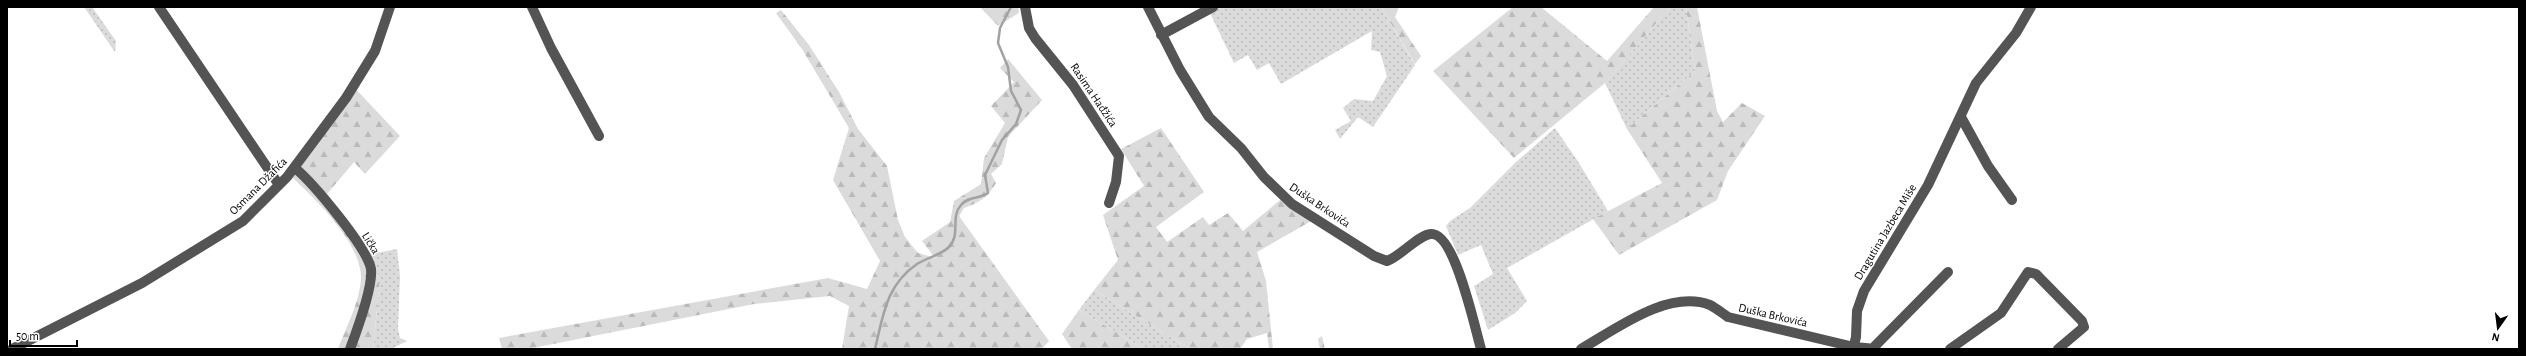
<svg xmlns="http://www.w3.org/2000/svg" width="2526" height="356" font-family="'Alegreya Sans',sans-serif">
	<style>
		.grass { fill: url(#grass-dots) }
		.forest { fill: url(#forest-firs) }
		.lines { fill: none; stroke-linecap: round; stroke-linejoin: round }
		.stream { stroke: #a2a2a2; stroke-width: 2.5 }
		.minor { stroke: #545454; stroke-width: 10 }
		.labels { text-anchor: middle; dominant-baseline: central; stroke-width: 3; stroke-linejoin: round; paint-order: stroke }
		.street-label { font-size: 12px; fill: #000; stroke: #fff }
	</style>
	<defs>
		<pattern id="grass-dots" width="8" height="8" patternUnits="userSpaceOnUse"><rect width="8" height="8" fill="#dbdbdb"/><path d="M2 2h.1M6 6h.1" fill="none" stroke="#bababa" stroke-width="1.8" stroke-linecap="round"/></pattern>
		<pattern id="forest-firs" width="22" height="20" patternUnits="userSpaceOnUse"><rect width="22" height="20" fill="#dbdbdb"/><path d="M5 1l3.5 6h-7zM16 11l3.5 6h-7z" fill="#bababa"/></pattern>
	</defs>
	<rect width="100%" height="100%" fill="#fff"/>
	<path class="grass" d="M84 7H92L116 41 115 52Z
		M1207 7H1381L1415 65 1373 127 1358 117 1340 139 1335 130 1351 121 1343 108 1354 99 1373 101 1387 76 1380 52 1371 50 1372 31 1281 84 1269 63 1257 70 1248 55 1234 63Z
		M1670 7H1686L1695 71 1627 129 1605 83Z
		M1555 128 1579 163 1608 211 1507 268 1527 301 1515 313 1488 330 1474 286 1493 274 1481 245 1458 255 1446 226 1450 221 1470 208 1517 161Z
		M397 249 400 276 398 329 400 338 407 341 391 349H373L380 280 371 254Z
		M1094 290 1190 349H1144L1079 310Z"/>
	<path class="forest" d="M980 7H1018L1019 13 998 26Z
		M1381 7H1399L1395 17 1421 56 1415 64Z
		M1513 7H1541L1607 61 1654 7H1670L1605 83 1514 158 1433 71Z
		M1686 7H1697L1717 111 1723 122 1742 103 1765 116 1728 171 1717 200 1619 255 1593 219 1662 183 1627 129 1695 71Z
		M781 10 809 45 839 92 858 129 887 166 898 220 905 237 918 253 935 258 922 241 950 222 954 201 981 184 984 158 1005 123 991 106 1014 82 1000 68 1008 59 1042 100 1008 137 1002 164 991 174 996 183C988 197 979 203 964 208L959 216 1049 341 1042 349H842L849 306 830 296 754 304 528 349H502L499 338 828 278 867 289 880 261 833 180 849 128 802 49 776 13Z
		M350 83 400 136 365 174 354 162 327 194 371 254 380 280 373 349H338C346 328 360 301 361 278 362 243 312 195 287 173Z
		M1161 128 1204 192 1156 227 1167 242 1203 217 1209 225 1228 213 1243 231 1286 195 1320 216 1257 252 1266 281 1273 349H1269L1267 333 1247 339 1240 349H1190L1094 290 1118 260 1103 215 1144 186 1121 149Z
		M1079 310 1144 349H1072L1062 334Z
		M1322 336 1325 349H1320L1318 339Z"/>
	<g class="lines">
		<path class="stream" d="M875 349C883 316 886 285 917 264 926 258 941 255 949 247 961 235 950 217 961 205 968 196 980 199 988 193L985 175 1002 140 1016 124 1021 110 1011 91 1008 67 998 43 1000 28 1011 7"/>
		<path class="minor" d="M159 7 279 185
			M532 7 551 48 599 136
			M1025 7 1029 28 1035 38 1073 85 1119 156 1116 182 1109 203
			M1148 7 1180 70 1209 117 1241 148 1264 177 1292 204 1374 256 1387 261C1401 256 1418 235 1431 234 1455 232 1475 329 1481 349
			M1161 35 1213 7
			M1961 117 1988 166 2012 200
			M295 168C313 183 367 247 371 269 373 286 356 333 350 349
			M1874 347 1948 272
			M12 349 142 283 243 221 287 177 346 98 375 51 390 7
			M1581 349C1616 329 1668 289 1710 305 1716 308 1722 313 1728 317L1854 347 1876 349
			M1853 349 1856 337 1857 311 1864 291 1928 185 1976 83 2016 33 2031 7
			M1950 349 2001 313 2028 272 2036 274 2082 321 2084 327 2058 349"/>
	</g>
	<g class="labels">
		<g class="street-label">
			<text transform="translate(1094 95) rotate(56)">Rasima Hađžića</text>
			<text transform="translate(258 186) rotate(-45)">Osmana Džafića</text>
			<text transform="translate(1320 205) rotate(34)">Duška Brkovića</text>
			<text transform="translate(1885 232) rotate(-59)">Dragutina Jazbeca Miše</text>
			<text transform="translate(371 243) rotate(58)">Lička</text>
			<text transform="translate(1773 315) rotate(13)">Duška Brkovića</text>
		</g>
	</g>
	<rect width="2526" height="356" fill="none" stroke="#000000" stroke-width="16"/>
	<g transform="translate(2498 328) rotate(194)" stroke="#ffffff" stroke-width="3" paint-order="stroke">
	<path d="M0-3L7 15L0 10L-7 15Z" fill="#000000"/>
	<text y="-6" font-size="11" font-weight="bold" text-anchor="middle" fill="#000000">N</text>
	</g>
	<path d="M10 340v6h67v-6" fill="none" stroke="#000000" stroke-width="2"/>
	<text x="16" y="340" font-size="12" fill="#000000" stroke="#ffffff" stroke-width="3" paint-order="stroke">50 m</text>
</svg>
